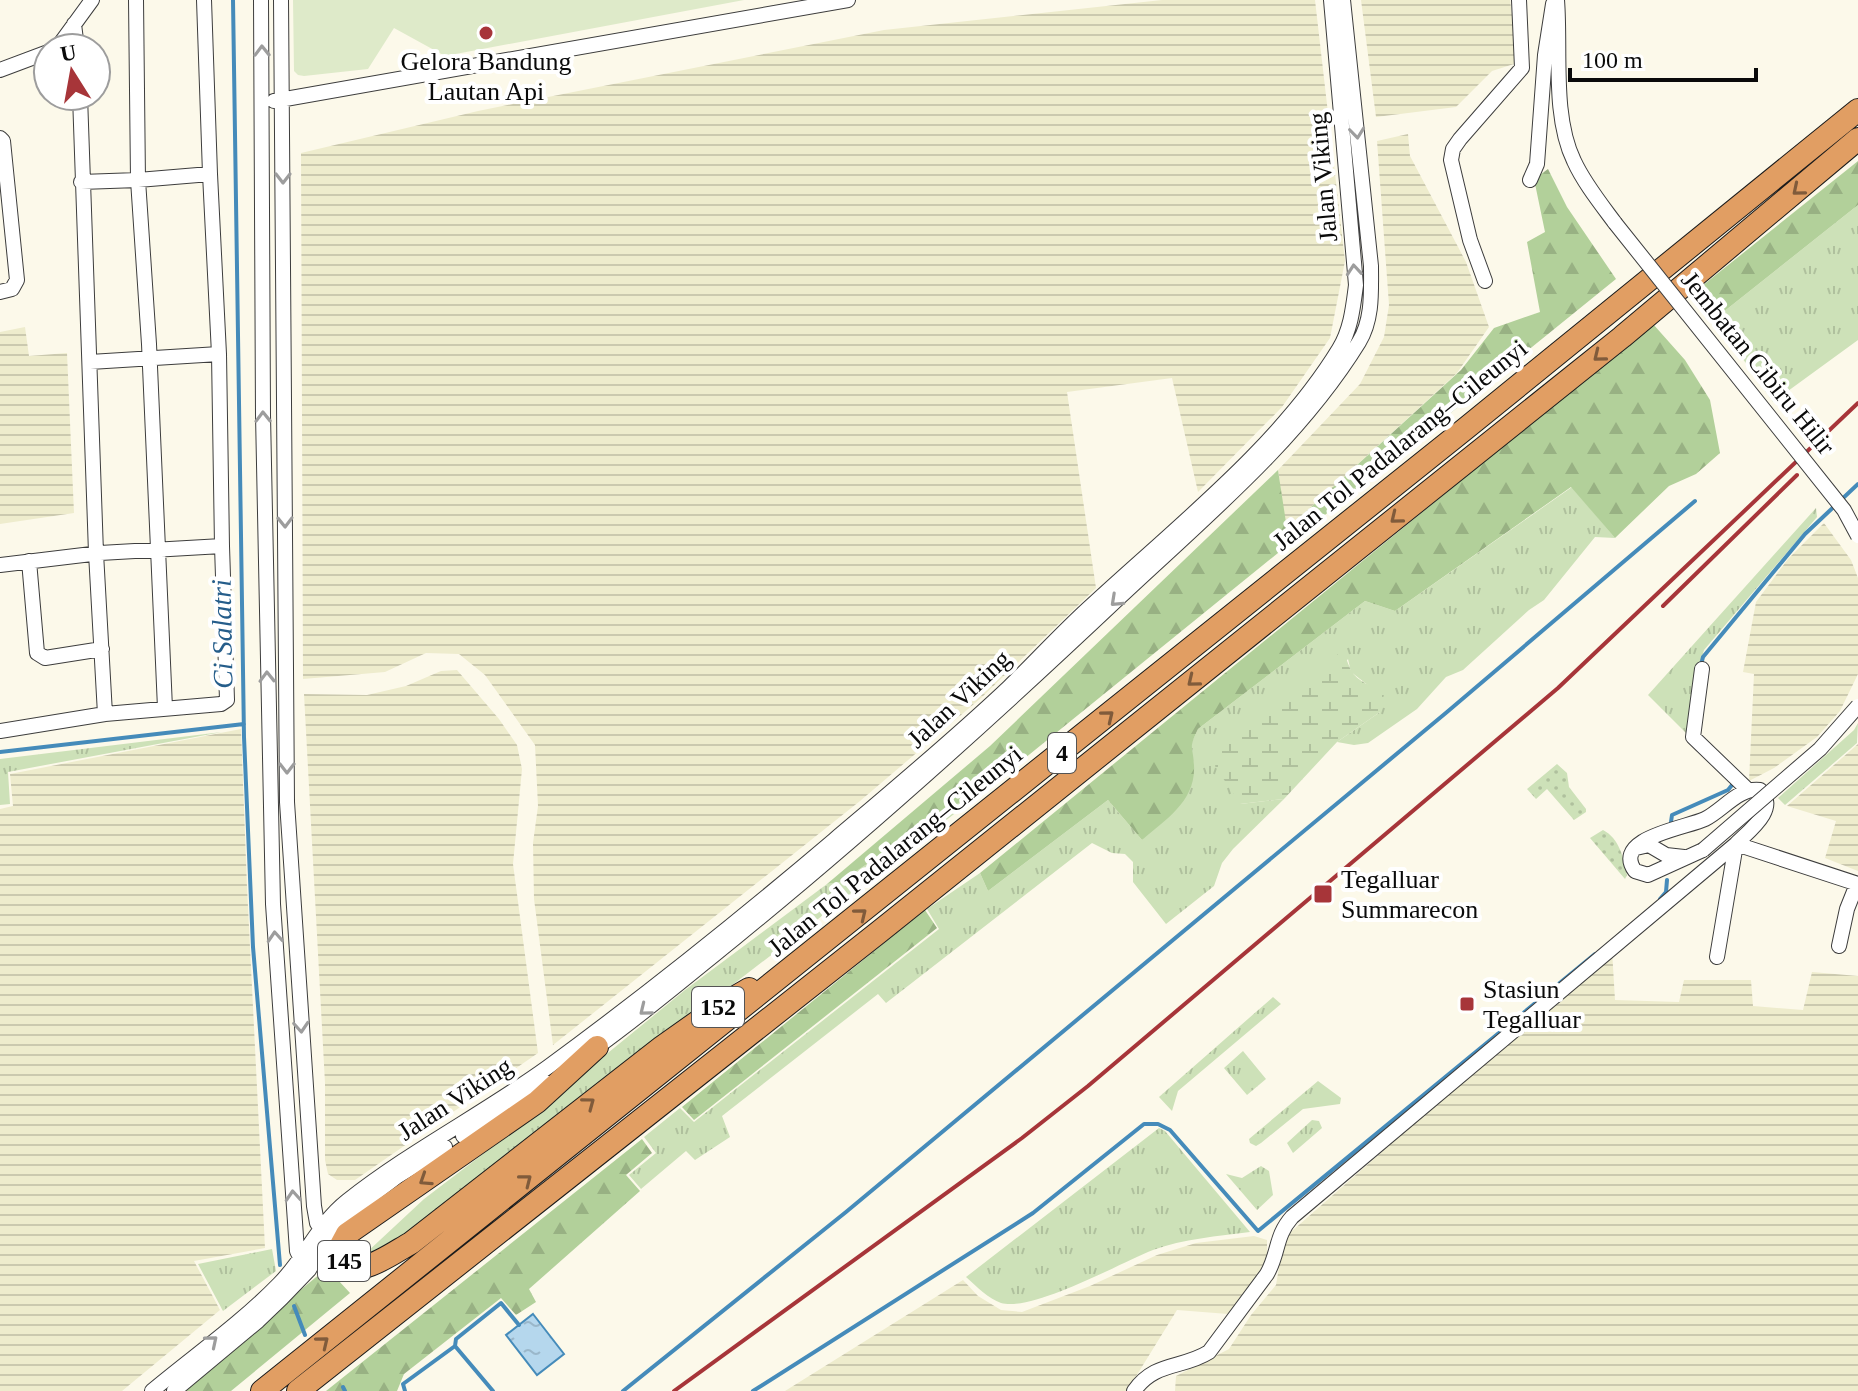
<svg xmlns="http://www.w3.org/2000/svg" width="1858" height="1391" font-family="'Times New Roman',serif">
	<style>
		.farmland { fill: url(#farmland-rules) }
		.grass { fill: url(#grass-tufts) }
		.forest { fill: url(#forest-firs) }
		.wetland { fill: url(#wetland-marsh) }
		.garden { fill: url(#garden-dots) }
		.pitch { fill: #deeac9 }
		.water { fill: url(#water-ripples); stroke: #458bba; stroke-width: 2 }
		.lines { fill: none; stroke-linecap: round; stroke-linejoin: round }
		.stream { stroke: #458bba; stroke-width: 4 }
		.minor-casing { stroke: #3d3d3d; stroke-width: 16 }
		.highway-casing { stroke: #1b1b1b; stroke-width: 24 }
		.minor { stroke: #fff; stroke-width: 14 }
		.highway { stroke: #e19e63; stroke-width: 22 }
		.rail { stroke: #a73539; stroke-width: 4 }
		.minor-bridge-casing { stroke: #3d3d3d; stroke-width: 16; stroke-linecap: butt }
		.minor-bridge { stroke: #fff; stroke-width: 14 }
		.oneway { stroke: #9d9d9d }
		.oneway2 { stroke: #805b3b }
		.poi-dot { fill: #a73539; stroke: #fff; stroke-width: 3 }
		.labels { text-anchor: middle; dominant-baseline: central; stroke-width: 8; stroke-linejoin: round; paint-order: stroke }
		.shield { fill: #fff; stroke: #545454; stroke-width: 2 }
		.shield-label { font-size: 24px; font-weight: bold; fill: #0a0a0a }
		.poi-label { font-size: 26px; fill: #0a0a0a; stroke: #fff; text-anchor: start }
		.street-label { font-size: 26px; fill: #0a0a0a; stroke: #fff }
		.water-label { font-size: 28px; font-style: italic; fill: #255d8a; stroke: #fff }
	</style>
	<defs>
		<pattern id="farmland-rules" width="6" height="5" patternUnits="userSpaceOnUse" patternTransform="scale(2)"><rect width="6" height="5" fill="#eeeccd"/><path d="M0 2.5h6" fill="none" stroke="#cbc9af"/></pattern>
		<pattern id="grass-tufts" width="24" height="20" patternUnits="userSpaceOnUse" patternTransform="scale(2)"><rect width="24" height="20" fill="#cde1b8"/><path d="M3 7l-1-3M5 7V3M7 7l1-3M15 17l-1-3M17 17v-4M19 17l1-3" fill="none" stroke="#afc09d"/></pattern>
		<pattern id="forest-firs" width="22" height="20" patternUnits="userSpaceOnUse" patternTransform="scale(2)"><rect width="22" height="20" fill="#b2d09a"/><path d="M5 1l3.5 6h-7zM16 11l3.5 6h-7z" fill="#98b183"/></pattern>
		<pattern id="wetland-marsh" width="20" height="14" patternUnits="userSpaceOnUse" patternTransform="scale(2)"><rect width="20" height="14" fill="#cde1b8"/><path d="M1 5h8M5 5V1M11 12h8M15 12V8" fill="none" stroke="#afc09d"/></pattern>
		<pattern id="garden-dots" width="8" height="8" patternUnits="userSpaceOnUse" patternTransform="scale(2)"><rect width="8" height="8" fill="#cde1b8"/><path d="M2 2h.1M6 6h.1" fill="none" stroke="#afc09d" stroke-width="1.8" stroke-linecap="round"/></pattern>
		<pattern id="water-ripples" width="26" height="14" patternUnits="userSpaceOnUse" patternTransform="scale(2)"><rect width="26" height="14" fill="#b5d7ed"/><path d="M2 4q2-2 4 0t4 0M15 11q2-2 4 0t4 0" fill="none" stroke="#9ab7ca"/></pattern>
	</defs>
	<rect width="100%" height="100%" fill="#fcf9ea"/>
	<path class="farmland" d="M1162 0H1315L1345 261 1330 338 1282 407 1198 492 1172 378 1067 392 1096 588 981 698 860 801 553 1045 534 899 533 843 538 806 535 745 485 675 459 654 426 653 385 672 303 679 301 153 478 111 884 30Z
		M1361 0H1510L1517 53 1514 64 1492 71 1456 107 1376 117Z
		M1408 134 1410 156 1466 262 1489 327 1457 373 1286 530 1278 470 1360 384 1384 337 1389 305 1377 141Z
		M25 327 29 356 67 353 74 513 0 524V332Z
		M1824 523 1851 560 1858 578V674L1840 711 1817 737 1774 768 1749 781 1754 674 1743 672 1756 602 1788 559Z
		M457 670 499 719 517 745 522 769 513 864 538 1053 355 1180H337L328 1174 325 1160V1083L304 694 367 695 406 686 441 671Z
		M241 729 247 887 265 1248 194 1261 220 1310 122 1391H0V809L13 806 10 774Z
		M1858 744V871L1825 858 1836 821 1787 806Z
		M1612 950 1615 1000 1679 1002 1684 980H1751L1753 1006 1803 1010 1812 972 1858 976V1391H1175L1176 1376 1229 1349 1251 1315 1276 1285 1284 1238Z
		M1254 1236 1267 1240V1264L1228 1314 1177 1310 1127 1391H785L963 1280 978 1296 1001 1310 1022 1312 1090 1286 1157 1255 1196 1243Z"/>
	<path class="grass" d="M1858 205V340L1773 402C1753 374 1736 346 1712 321Z
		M1572 487 1615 538 1595 537 1544 600 1529 610 1463 670 1446 677 1417 709 1368 743 1354 745 1337 742 1380 712 1369 686 1351 672 1348 659 1240 804 1284 799 1233 849 1222 863 1214 886 1166 924 1133 882V862L1125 854 1112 853 1092 843 886 1003 878 994 722 1116 730 1137 695 1160 686 1151 641 1189 629 1175 656 1153 644 1137 680 1108 694 1122 939 929 927 909 980 873 988 891 1108 800 1142 840 1194 765 1190 746 1198 729 1365 601 1395 611Z
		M1816 508 1817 517 1704 650 1699 667 1688 735 1648 695Z
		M1858 723 1857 743 1785 805 1778 798 1854 730Z
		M222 732 8 772 10 804 0 805V759Z
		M993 784 394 1246 370 1257 365 1254 424 1199 500 1141 685 990 827 884 840 882 957 804Z
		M1273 997 1281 1004 1178 1091 1172 1111 1159 1097Z
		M1243 1051 1266 1079 1247 1095 1224 1068Z
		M1318 1081 1341 1098 1340 1104 1303 1109 1261 1143 1256 1146 1250 1143 1249 1139Z
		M1312 1120 1319 1121 1322 1128 1293 1153 1287 1143Z
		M1159 1128 1165 1131 1250 1232C1218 1236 1183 1239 1153 1250 1120 1263 1033 1312 1001 1303 989 1299 976 1286 966 1277Z
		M1261 1166 1269 1171 1273 1195 1257 1210 1226 1174 1242 1178Z
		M272 1249 276 1271 223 1311 198 1264Z"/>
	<path class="forest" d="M1858 161V205L1712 321 1692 294Z
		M1548 169 1567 207 1616 279 993 784 957 804 840 882 827 884 990 746 1278 470 1287 529 1461 370 1494 328 1540 312 1527 242 1545 232 1534 179Z
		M1653 324 1685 360 1710 400 1720 453 1696 474 1669 486 1615 538 1571 487 1395 611 1365 601 1198 729C1188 750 1193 745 1194 765 1196 801 1166 819 1142 840L1108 800 988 891 980 873Z
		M925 910 937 928 694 1120 682 1107Z
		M642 1139 652 1153 626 1175 640 1191 529 1289 536 1302 516 1315 501 1298 404 1374 397 1391H326Z
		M327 1268 350 1293 231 1391H179Z"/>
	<path class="wetland" d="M1341 652C1347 658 1347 662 1351 670 1357 682 1373 687 1385 690L1380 712 1337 742 1284 799 1240 804 1215 766 1228 735Z"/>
	<path class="garden" d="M1557 764 1567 773 1569 787 1586 809V812L1574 820 1547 789 1536 799 1527 789Z
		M1603 830C1619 838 1624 858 1627 875L1625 879 1590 838Z"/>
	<path class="pitch" d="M293 0H744L445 56 394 28 368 69 304 76 298 75 294 71Z"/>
	<path class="water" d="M533 1314 564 1354 537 1375 506 1335Z"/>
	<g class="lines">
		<path class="stream" d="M233 0 244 737 253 947 280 1265
			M1701 665 1703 657 1805 534 1858 484
			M0 752 244 724
			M1671 822 1672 815 1728 790 1732 785V781
			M1660 899 1666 892 1667 880
			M294 1306 305 1335
			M455 1346 456 1339 501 1303 519 1325
			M343 1387 345 1391
			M405 1391 403 1384 455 1346 493 1391
			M623 1391 846 1212 1447 712 1695 501
			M753 1391 1033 1213 1144 1124H1158L1170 1130 1258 1231 1595 954"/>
		<g class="minor-casing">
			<path id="minor" d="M136 0 138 180 149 344 165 708
				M204 0 210 174
				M261 0 263 415 273 904 297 1251 304 1265
				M281 0 287 802 314 1206 317 1223 324 1234
				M1557 0C1561 50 1552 116 1574 161 1584 183 1601 204 1615 223
				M74 24 77 48
				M57 48 92 0
				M0 70 48 52
				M80 96 96 553 105 714
				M274 101 848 0
				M0 138 3 141 17 280 12 289 0 292
				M1530 180 1537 164 1545 55 1553 4
				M81 182 138 180 210 174 219 354
				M1485 281 1470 240 1451 160 1453 149 1460 139 1522 68 1519 0
				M29 561 37 653 45 658 102 649
				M0 565 100 553 222 546 219 354 90 362
				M1702 669 1693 737 1748 790
				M0 731 105 714 221 704 227 700 222 546
				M1636 848 1649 845 1666 855 1684 857
				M1839 946 1847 909 1857 884
				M1717 957 1736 844 1858 884
				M593 1050C642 1015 688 976 735 938 869 829 995 715 1120 597 1204 518 1298 441 1359 342 1373 319 1371 291 1371 266L1343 0
				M463 1136 546 1082
				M152 1391C194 1356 241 1323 279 1284 305 1258 318 1224 347 1201 410 1151 483 1114 548 1067 646 995 741 919 834 840 893 790 953 740 1009 687 1037 660 1063 631 1092 605 1175 528 1280 446 1339 349 1351 329 1353 308 1356 285L1331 0
				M174 1391 258 1321 282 1298 309 1270 328 1237 356 1208 398 1176 445 1147
				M1134 1391C1155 1361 1182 1369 1209 1352L1267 1274C1279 1253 1275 1236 1292 1217L1736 844C1750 830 1779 809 1760 790 1739 787 1723 810 1705 819 1686 828 1611 838 1635 871L1648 875 1703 850"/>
		</g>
		<g class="highway-casing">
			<path id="highway" d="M597 1047 537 1102 347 1234 340 1247C344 1291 392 1253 411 1243L662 1047 720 1006 749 989
				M262 1391 1465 429 1858 110
				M298 1391 879 932 1622 337 1858 139"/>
		</g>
		<use href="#minor" class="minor"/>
		<use href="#highway" class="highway"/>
		<path class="rail" d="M1663 606 1797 475
			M674 1391 1022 1138 1088 1086 1558 688 1858 403"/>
		<g class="minor-bridge-casing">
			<path id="minor-bridge" d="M1615 223 1844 510 1858 536
				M1703 850 1820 749 1858 706"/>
		</g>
		<use href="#minor-bridge" class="minor-bridge"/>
	</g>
	<defs><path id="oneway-chevron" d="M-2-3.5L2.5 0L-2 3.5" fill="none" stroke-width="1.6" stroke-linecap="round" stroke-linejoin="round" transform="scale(2)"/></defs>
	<g class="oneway">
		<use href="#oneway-chevron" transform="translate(262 51) rotate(-91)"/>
		<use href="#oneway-chevron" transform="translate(1357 133) rotate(84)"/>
		<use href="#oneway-chevron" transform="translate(283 178) rotate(90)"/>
		<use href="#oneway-chevron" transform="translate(1354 270) rotate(-95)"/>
		<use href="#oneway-chevron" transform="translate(263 417) rotate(-91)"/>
		<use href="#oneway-chevron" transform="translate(285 522) rotate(89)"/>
		<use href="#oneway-chevron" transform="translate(1116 601) rotate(137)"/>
		<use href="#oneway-chevron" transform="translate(267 677) rotate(-91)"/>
		<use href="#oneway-chevron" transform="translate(287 768) rotate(90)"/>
		<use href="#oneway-chevron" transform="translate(275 937) rotate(-94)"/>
		<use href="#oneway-chevron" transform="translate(645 1010) rotate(141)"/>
		<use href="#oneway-chevron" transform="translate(301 1027) rotate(86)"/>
		<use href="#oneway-chevron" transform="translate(293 1196) rotate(-94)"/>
		<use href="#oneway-chevron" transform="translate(212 1341) rotate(-40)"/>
	</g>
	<g class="oneway2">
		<use href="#oneway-chevron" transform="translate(1798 190) rotate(140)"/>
		<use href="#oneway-chevron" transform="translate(1599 356) rotate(141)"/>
		<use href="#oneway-chevron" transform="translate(1396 518) rotate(141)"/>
		<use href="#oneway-chevron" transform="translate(1193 681) rotate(141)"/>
		<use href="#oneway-chevron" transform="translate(1108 716) rotate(-39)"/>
		<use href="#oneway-chevron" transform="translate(861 914) rotate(-39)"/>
		<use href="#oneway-chevron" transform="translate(589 1103) rotate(-37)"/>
		<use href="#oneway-chevron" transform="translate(425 1180) rotate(147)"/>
		<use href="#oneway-chevron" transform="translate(526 1180) rotate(-38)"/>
		<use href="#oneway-chevron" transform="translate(323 1342) rotate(-39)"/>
	</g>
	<g class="poi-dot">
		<circle cx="486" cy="33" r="8"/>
		<rect x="1313" y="884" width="20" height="20" rx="4"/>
		<rect x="1459" y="996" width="16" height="16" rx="4"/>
	</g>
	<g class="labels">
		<g class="shield">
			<rect x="1048" y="733" width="28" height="40" rx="6"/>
			<rect x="692" y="987" width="52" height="40" rx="6"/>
			<rect x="318" y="1241" width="52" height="40" rx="6"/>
		</g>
		<g class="shield-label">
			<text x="1062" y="753">4</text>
			<text x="718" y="1007">152</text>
			<text x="344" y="1261">145</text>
		</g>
		<g class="poi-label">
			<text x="486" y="61" text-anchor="middle">Gelora Bandung<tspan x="486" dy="30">Lautan Api</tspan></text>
			<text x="1341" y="879">Tegalluar<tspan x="1341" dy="30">Summarecon</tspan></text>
			<text x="1483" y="989">Stasiun<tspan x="1483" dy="30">Tegalluar</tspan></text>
		</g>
		<g class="street-label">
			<text transform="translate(1323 177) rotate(-95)">Jalan Viking</text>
			<text transform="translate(1758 363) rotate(51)">Jembatan Cibiru Hilir</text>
			<text transform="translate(1400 445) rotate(-39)">Jalan Tol Padalarang–Cileunyi</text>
			<text transform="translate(959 699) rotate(-43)">Jalan Viking</text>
			<text transform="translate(895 851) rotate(-39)">Jalan Tol Padalarang–Cileunyi</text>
			<text transform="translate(455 1099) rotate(-33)">Jalan Viking</text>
		</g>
		<g class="water-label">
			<text transform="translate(222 634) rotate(-91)">Ci Salatri</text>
		</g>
	</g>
	<g transform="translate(72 72) rotate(349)"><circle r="38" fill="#ffffff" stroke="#9d9d9d" stroke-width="2"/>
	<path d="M0-6L14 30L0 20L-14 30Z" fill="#a73539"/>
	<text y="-12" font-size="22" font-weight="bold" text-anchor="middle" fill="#0a0a0a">U</text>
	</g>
	<path d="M1570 68v12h186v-12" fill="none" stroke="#0a0a0a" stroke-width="4"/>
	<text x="1582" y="68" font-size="24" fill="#0a0a0a" stroke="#ffffff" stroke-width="6" paint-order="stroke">100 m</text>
</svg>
